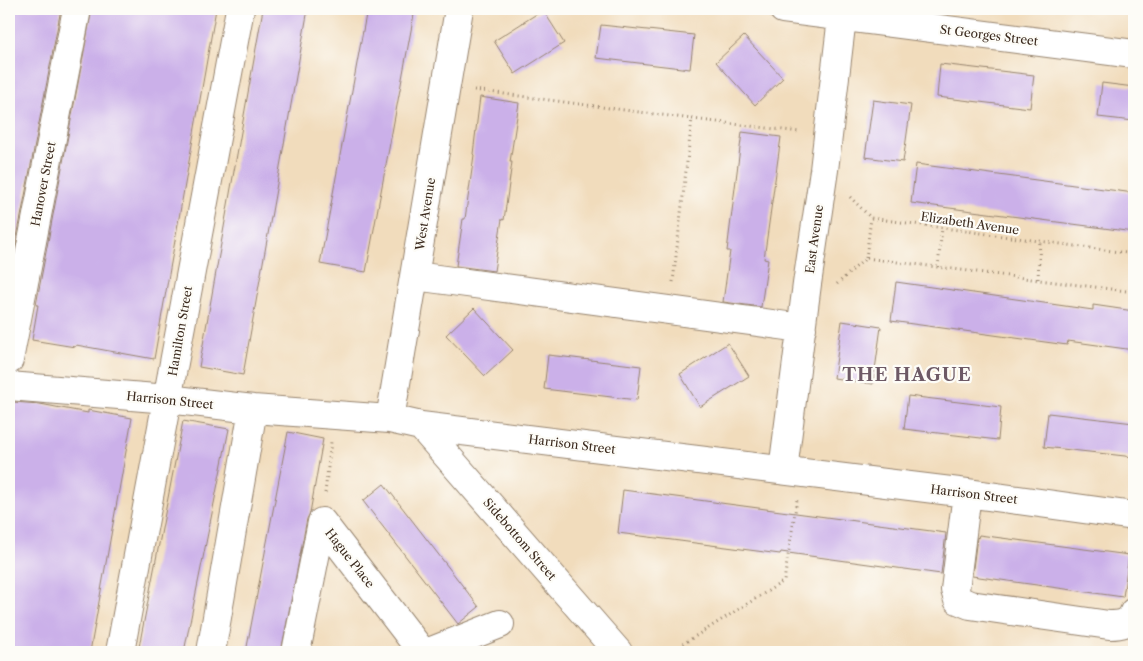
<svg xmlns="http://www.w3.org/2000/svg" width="1143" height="661" font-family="'Libre Caslon Text',serif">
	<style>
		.building { fill: #cbb0e9 }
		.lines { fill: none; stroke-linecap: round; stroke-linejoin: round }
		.minor-casing { stroke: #96836d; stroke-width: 30 }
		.path { stroke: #96836d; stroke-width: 3; stroke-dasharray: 1 4; stroke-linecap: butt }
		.minor { stroke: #fff; stroke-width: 28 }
		.labels { text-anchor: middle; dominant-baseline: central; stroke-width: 4.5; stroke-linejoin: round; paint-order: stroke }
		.street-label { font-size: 12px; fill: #3b2a1e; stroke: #fdfcf7 }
		.district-label { font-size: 18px; font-weight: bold; letter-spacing: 1px; fill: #6d5965; stroke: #fdfcf7 }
	</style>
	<rect width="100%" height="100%" fill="#fdfcf7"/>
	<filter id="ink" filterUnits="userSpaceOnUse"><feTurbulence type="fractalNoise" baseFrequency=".02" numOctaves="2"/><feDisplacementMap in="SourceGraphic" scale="10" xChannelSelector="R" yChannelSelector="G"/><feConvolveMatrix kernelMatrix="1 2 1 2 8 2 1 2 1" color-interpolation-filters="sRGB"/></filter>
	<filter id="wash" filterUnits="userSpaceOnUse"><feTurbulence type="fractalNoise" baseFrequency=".0096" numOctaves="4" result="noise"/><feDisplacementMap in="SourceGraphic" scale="20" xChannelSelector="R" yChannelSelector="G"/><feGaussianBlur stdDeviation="1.12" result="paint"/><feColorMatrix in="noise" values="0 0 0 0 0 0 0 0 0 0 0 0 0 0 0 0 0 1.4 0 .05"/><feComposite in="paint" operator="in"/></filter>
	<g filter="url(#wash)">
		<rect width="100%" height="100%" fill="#f1dcbc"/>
		<g id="blocks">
			<path class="building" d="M9 9H61L9 279Z
				M92 9H216L154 359 76 345 75 347 32 340 38 305H36Z
				M263 9H308L243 375 199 367Z
				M367 9H415L366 272 320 264Z
				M543 10 564 43 515 74 494 41Z
				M601 25 694 35 690 69 596 58Z
				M744 36 783 78 755 105 716 62Z
				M940 64 1034 75 1030 108 937 97Z
				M1102 83 1134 87V121L1098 117Z
				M480 97 519 103 510 162H512L504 220 502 219 494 271 456 266 463 219H465L474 155 473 154Z
				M873 100 911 105 903 162 865 157Z
				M742 132 781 137 764 259 768 260 761 307 723 302 730 251H727Z
				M916 164 1134 193V232L911 203Z
				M896 282 1093 310V305L1134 311V350L1068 341 1067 345 891 321Z
				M474 308 513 350 485 376 446 335Z
				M842 321 881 327 873 384 834 378Z
				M728 343 749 376 700 407 680 374Z
				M548 355 641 366 637 400 544 389Z
				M908 396 1001 407 998 440 904 429Z
				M13 402 40 404 88 413V410L132 418 90 652H9V426Z
				M1048 413 1134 423V457L1044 447Z
				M183 421 229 429 184 652H138Z
				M288 432 323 439 310 513 307 519 281 652H246Z
				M384 484 479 607 458 624 363 501Z
				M623 490 946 533 941 574 781 552 780 554 618 533Z
				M979 535 1129 555 1123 597 972 576 977 537 978 538Z"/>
		</g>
	</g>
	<g filter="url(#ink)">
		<use href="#blocks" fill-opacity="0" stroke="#96836d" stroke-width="1"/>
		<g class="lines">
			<g class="minor-casing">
				<path id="minor" d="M783 9 1134 54
					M415 276 802 328
					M9 360 77 9
					M9 386 168 399 253 409 390 419 421 426 967 493 1134 516
					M390 419 459 9
					M421 426 618 652
					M783 470 807 284 824 170 843 9
					M967 493 955 590 958 600 970 605 1109 625C1120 625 1130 624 1134 612
					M120 652 240 9
					M211 652 253 409
					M296 652 322 522 422 652
					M429 652 500 624"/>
			</g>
			<path class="path" d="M474 90 692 119 800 132
				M850 197 871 218 1134 254
				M866 258 871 218
				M938 267 942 228
				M1038 279 1040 241
				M673 282 692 119
				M837 284 866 258 1134 292
				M325 493 331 442
				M670 652 784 581 797 500"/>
			<use href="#minor" class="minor"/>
		</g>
	</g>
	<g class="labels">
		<g class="street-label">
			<text transform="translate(989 35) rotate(7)">St Georges Street</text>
			<text transform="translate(43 184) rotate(-79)">Hanover Street</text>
			<text transform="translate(425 214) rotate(-81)">West Avenue</text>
			<text transform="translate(970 223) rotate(8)">Elizabeth Avenue</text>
			<text transform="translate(814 239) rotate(-82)">East Avenue</text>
			<text transform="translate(180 331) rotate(-80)">Hamilton Street</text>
			<text transform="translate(170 400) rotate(6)">Harrison Street</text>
			<text transform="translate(572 444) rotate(7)">Harrison Street</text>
			<text transform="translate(974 494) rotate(7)">Harrison Street</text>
			<text transform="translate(520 539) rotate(49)">Sidebottom Street</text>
			<text transform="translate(350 558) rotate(52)">Hague Place</text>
		</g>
		<g class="district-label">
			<text x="907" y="375">THE HAGUE</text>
		</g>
	</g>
	<rect width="1143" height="661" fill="none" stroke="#fdfcf7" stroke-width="30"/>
</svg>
